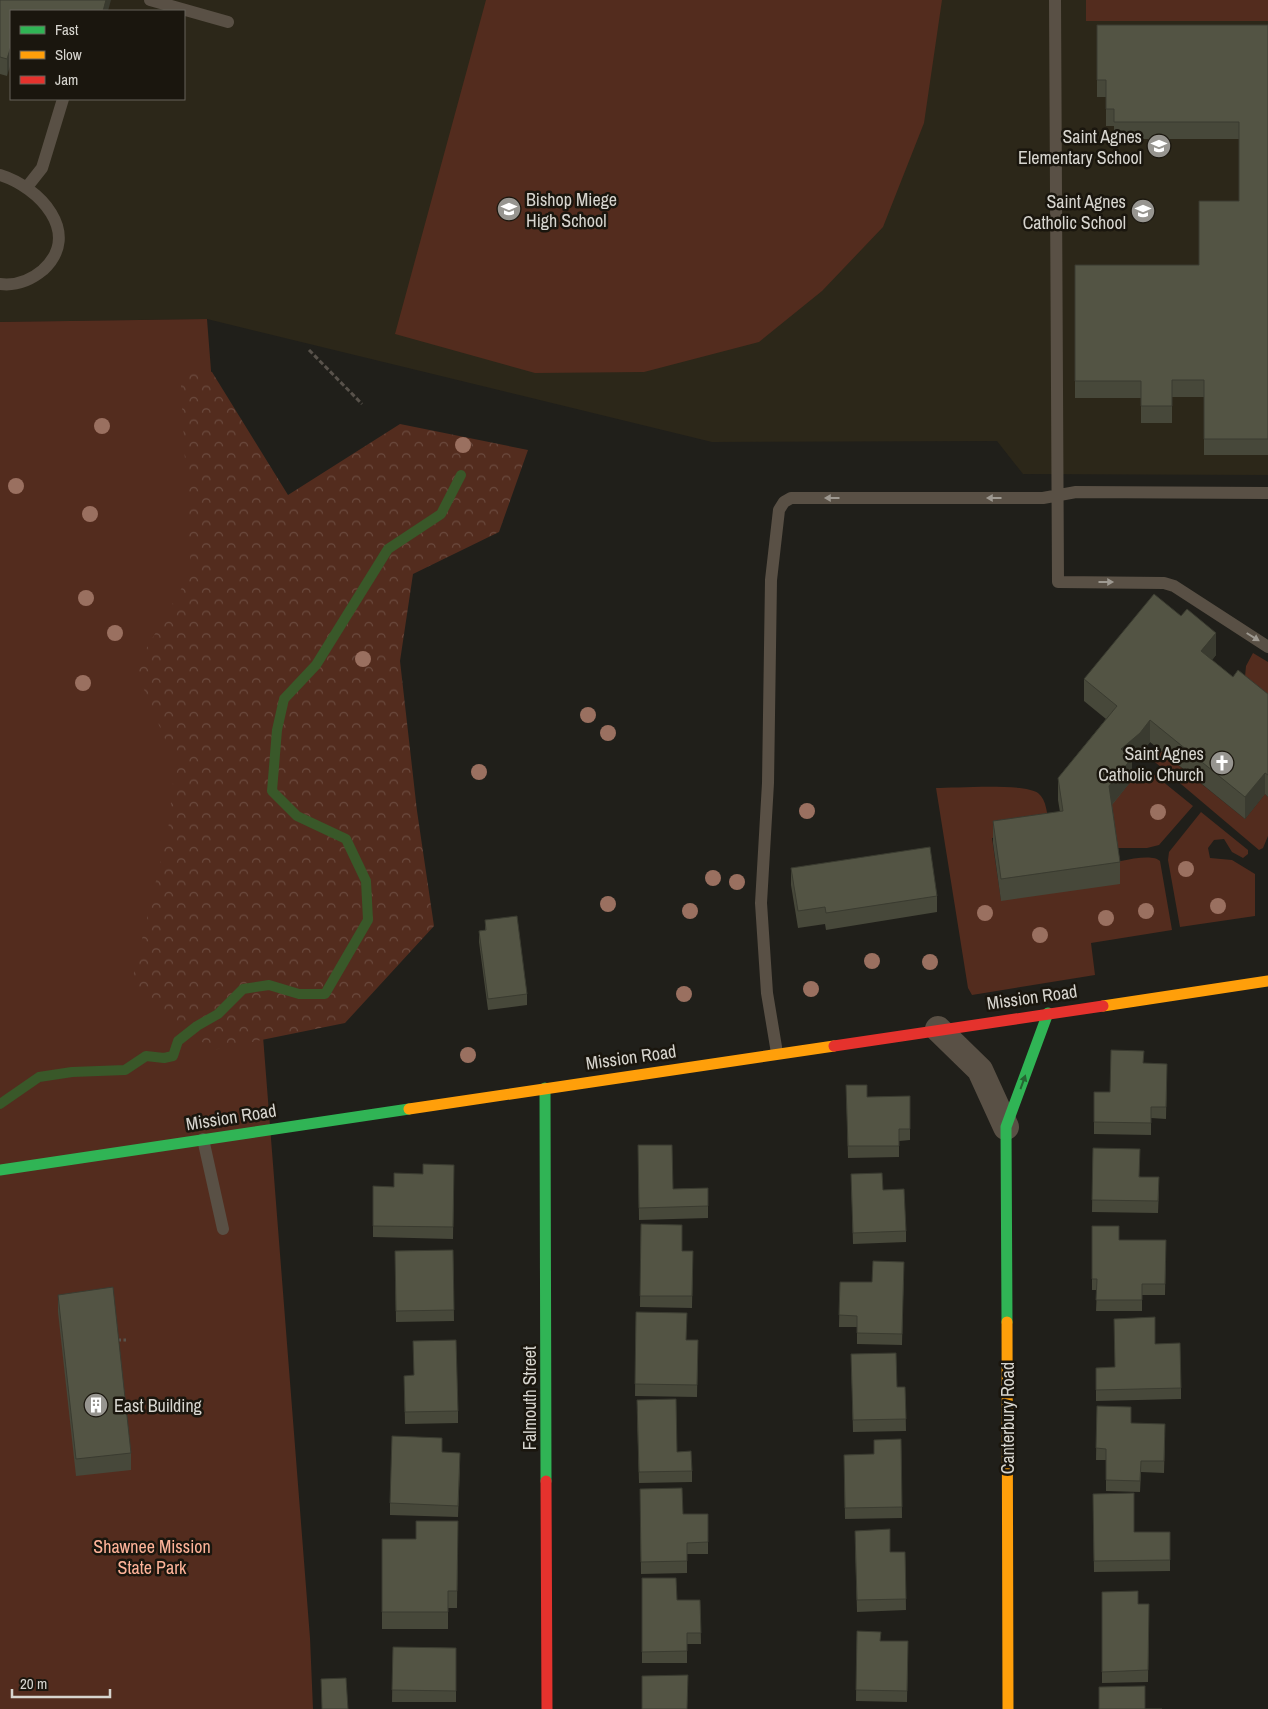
<svg xmlns="http://www.w3.org/2000/svg" width="1268" height="1709" font-family="'Archivo Narrow',sans-serif">
	<style>
		.built { fill: #2c2719; fill-rule: evenodd }
		.green { fill: #532c1e }
		.forest { fill: url(#forest-crowns) }
		.lines { fill: none; stroke-linecap: round; stroke-linejoin: round }
		.stream { stroke: #395829; stroke-width: 10 }
		.path { stroke: #58524b; stroke-width: 3; stroke-dasharray: 5 2.5; stroke-linecap: butt }
		.lane { stroke: #595045; stroke-width: 12 }
		.street { stroke: #595045; stroke-width: 26 }
		.fast { stroke: #30b455; stroke-width: 11 }
		.slow { stroke: #ff9f0a; stroke-width: 11 }
		.jam { stroke: #e5322d; stroke-width: 11 }
		.tree { fill: #9a7060 }
		.wall { fill: #47483a }
		.shaded-wall { fill: #3a3b30 }
		.building { fill: #535444; stroke: #3a3b30 }
		.oneway { fill: #9e9991 }
		.oneway2 { fill: #256532 }
		.labels { text-anchor: middle; dominant-baseline: central; stroke-width: 5; stroke-linejoin: round; paint-order: stroke }
		.poi-label { font-size: 18px; fill: #d7d5cf; stroke: #1a160e; text-anchor: end }
		.street-label { font-size: 18px; fill: #d7d5cf; stroke: #1a160e }
		.park-label { font-size: 18px; fill: #feb399; stroke: #1a160e }
	</style>
	<defs>
		<pattern id="forest-crowns" width="20" height="18" patternUnits="userSpaceOnUse" patternTransform="scale(1.25)"><rect width="20" height="18" fill="#532c1e"/><path d="M2 6a3 3 0 1 1 6 0M12 15a3 3 0 1 1 6 0" fill="none" stroke="#6b4a3e"/></pattern>
	</defs>
	<rect width="100%" height="100%" fill="#201f1a"/>
	<path class="built" d="M0 0H1268V475L1023 474 997 441 712 442 207 319 0 322ZM11 11H184V99H11Z"/>
	<path class="green" d="M486 0H942L924 123 883 227 822 291 759 342 644 372 535 373 395 334Z
		M1086 0H1268V21H1086Z
		M207 319 310 1638 313 1709H0V322Z
		M1253 653 1268 662V695L1245 677 1246 666Z
		M1157 748 1245 819 1265 794 1268 797V836L1263 848 1259 850 1149 757Z
		M1147 772H1151L1193 806 1159 845 1147 848H1115L1109 808 1132 780 1137 784Z
		M936 788C955 788 1025 783 1038 793 1047 800 1047 815 1049 825L1045 831 992 838 1001 900C1025 892 1144 844 1160 861L1172 930 1091 943 1095 975 972 995 968 988Z
		M1201 812 1248 850V854L1243 858 1232 852 1224 839 1214 840 1208 848 1210 858 1232 860 1255 874V916L1180 927 1168 860 1169 852Z"/>
	<path class="forest" d="M180 368 212 372 288 495 400 424 528 450 499 532 413 574 400 661 417 811 434 926 345 1023 213 1050 130 989 168 831 175 763 135 668 191 572Z"/>
	<g class="lines">
		<path class="stream" d="M0 1104 39 1077 72 1072 125 1070 146 1056 164 1058 173 1056 178 1041 197 1026 218 1014 243 989 269 985 299 994H325L368 920 366 881 346 839 297 816 272 791 277 730 284 699 316 665 388 549 441 514 461 475"/>
		<path class="path" d="M309 350 362 404
			M116 1340H126"/>
		<path class="lane" d="M150 0 228 22
			M1055 0 1058 582 1164 583 1174 586 1268 647
			M0 175C39 187 83 233 43 270 31 280 16 286 0 284
			M27 187 42 168 63 99
			M777 1053 767 993 761 903 768 783 771 580 779 510 784 502 791 498H1043L1076 492 1268 493
			M203 1139 223 1229"/>
		<path class="street" d="M938 1029 980 1070 1006 1127"/>
		<path class="fast" d="M545 1088 546 1481
			M0 1170 409 1109
			M1007 1322 1006 1127 1048 1013"/>
		<path class="slow" d="M1103 1006 1268 981
			M409 1109 834 1046
			M1007 1322 1008 1709"/>
		<path class="jam" d="M834 1046 1103 1006
			M546 1481 547 1709"/>
	</g>
	<g class="tree">
		<circle cx="102" cy="426" r="8"/>
		<circle cx="463" cy="445" r="8"/>
		<circle cx="16" cy="486" r="8"/>
		<circle cx="90" cy="514" r="8"/>
		<circle cx="86" cy="598" r="8"/>
		<circle cx="115" cy="633" r="8"/>
		<circle cx="363" cy="659" r="8"/>
		<circle cx="83" cy="683" r="8"/>
		<circle cx="588" cy="715" r="8"/>
		<circle cx="608" cy="733" r="8"/>
		<circle cx="479" cy="772" r="8"/>
		<circle cx="807" cy="811" r="8"/>
		<circle cx="1158" cy="812" r="8"/>
		<circle cx="1186" cy="869" r="8"/>
		<circle cx="713" cy="878" r="8"/>
		<circle cx="737" cy="882" r="8"/>
		<circle cx="608" cy="904" r="8"/>
		<circle cx="1218" cy="906" r="8"/>
		<circle cx="690" cy="911" r="8"/>
		<circle cx="1146" cy="911" r="8"/>
		<circle cx="985" cy="913" r="8"/>
		<circle cx="1106" cy="918" r="8"/>
		<circle cx="1040" cy="935" r="8"/>
		<circle cx="872" cy="961" r="8"/>
		<circle cx="930" cy="962" r="8"/>
		<circle cx="811" cy="989" r="8"/>
		<circle cx="684" cy="994" r="8"/>
		<circle cx="468" cy="1055" r="8"/>
	</g>
	<path class="wall" d="M0 0 11 11 7 76 0 74Z
		M1097 25H1268V455H1204V397H1172V423H1141V398H1075V265H1199L1239 201V139H1114V126H1106V97H1097Z
		M1216 655 1212 660 1233 677 1268 694V797L1265 794 1245 819 1150 742 1140 755 1132 761V780L1112 805 1120 862V884L1001 901 993 843V821L1060 812 1058 800V778L1106 719 1084 701V679Z
		M791 868 937 896V912L826 930 825 924 798 928 791 885Z
		M485 920 527 994V1005L488 1010 479 942V931L485 930Z
		M1144 1063 1167 1064 1166 1119 1151 1118V1135L1094 1134V1092H1110Z
		M846 1085 867 1097 910 1096V1140L899 1141V1157L848 1158Z
		M638 1145 673 1189 708 1188V1218L639 1220Z
		M1093 1148 1159 1188 1158 1213 1092 1212Z
		M454 1165 453 1239 373 1237V1186L394 1187Z
		M851 1174 883 1190 906 1231V1242L853 1244Z
		M641 1224 682 1251H693L692 1308 640 1307Z
		M1092 1226 1119 1240H1166L1165 1295H1142V1311H1096L1097 1290H1092Z
		M453 1250 454 1321 396 1322 395 1251Z
		M904 1262 902 1345 857 1344V1327H839L840 1282H872Z
		M58 1295 131 1453V1470L76 1476 58 1312Z
		M636 1312 686 1340H698L697 1397 635 1396Z
		M1155 1344 1181 1388V1399L1096 1401V1368L1115 1367Z
		M851 1354 897 1387H905L906 1431 853 1432Z
		M404 1376 458 1411V1423L405 1424Z
		M1097 1406 1131 1423 1165 1435 1164 1473 1141 1472 1140 1492 1106 1491V1460H1096Z
		M637 1411 677 1452 692 1471V1482L639 1483Z
		M901 1439 902 1518 845 1519 844 1455 874 1454Z
		M442 1452 460 1465 458 1517 390 1515V1503Z
		M640 1489 683 1514H708V1554H687V1573L641 1574Z
		M1093 1494 1134 1532H1170V1571L1094 1572Z
		M458 1521 457 1608H448V1629H382V1539H416Z
		M855 1542 890 1552H905L906 1610 857 1612Z
		M642 1578 677 1600H700L701 1644H687V1663H642Z
		M1102 1592 1138 1604H1149L1148 1682 1102 1683Z
		M857 1631 881 1641H908L907 1702 856 1701Z
		M393 1647 456 1648V1702H392Z"/>
	<path class="shaded-wall" d="M106 0H111L108 11H103Z
		M11 46V63L7 76V59Z
		M1216 633V655L1201 673V651Z
		M1150 720V742L1140 755 1132 761V780L1109 808V786L1121 749Z
		M1265 773V794L1245 819V797Z"/>
	<path class="building" d="M0 0H106L103 11H11V46L7 59 0 57Z
		M1097 25H1268V439H1204V380H1172V406H1141V381H1075V265H1199V201H1239V122H1114V109H1106V80H1097Z
		M1154 594 1181 616 1187 609 1216 633 1201 651 1233 677 1238 670 1268 694V775L1265 773 1245 797 1150 720 1140 733 1121 749 1132 758 1109 786 1120 862 1001 879 993 821 1063 811 1058 778 1117 706 1084 679Z
		M930 847 937 896 826 913 825 907 798 911 791 868Z
		M517 916 527 994 488 999 479 931 486 930 485 920Z
		M1111 1050 1144 1051 1143 1063 1167 1064 1166 1107H1151V1123L1094 1122V1092H1110Z
		M846 1085H867V1097L910 1096V1129H899V1146H848Z
		M638 1145H672L673 1189 708 1188V1206L639 1208Z
		M1093 1148 1140 1149 1139 1177H1159L1158 1201 1092 1200Z
		M423 1164 454 1165 453 1227 373 1226V1186L394 1187V1173L423 1174Z
		M882 1173 883 1190 904 1189 906 1231 853 1233 851 1174Z
		M641 1224 682 1225V1251H693L692 1296H640Z
		M1092 1226H1119V1240H1166L1165 1284H1142V1300H1096L1097 1279H1092Z
		M453 1250 454 1310 396 1311 395 1251Z
		M873 1261 904 1262 902 1334 857 1333V1316L839 1315 840 1282H872Z
		M113 1287 131 1453 76 1459 58 1295Z
		M636 1312 687 1313 686 1340H698L697 1385 635 1384Z
		M1155 1317V1344L1180 1343 1181 1388 1096 1390V1368L1115 1367 1114 1319Z
		M456 1340 458 1411 405 1412 404 1376 414 1375 413 1341Z
		M896 1353 897 1387H905L906 1419 853 1420 851 1354Z
		M676 1399 677 1452 691 1451 692 1471 639 1472 637 1400Z
		M1097 1406 1131 1407V1423L1165 1424 1164 1461H1141L1140 1481 1106 1480V1449L1096 1448Z
		M392 1436 442 1438V1452L460 1453 458 1506 390 1503Z
		M901 1439 902 1507 845 1508 844 1455 874 1454V1440Z
		M682 1488 683 1514H708V1542L687 1543V1561L641 1562 640 1489Z
		M1134 1493V1532H1170V1560L1094 1561 1093 1494Z
		M416 1521H458L457 1591H448V1612H382V1539H416Z
		M890 1529V1552H905L906 1599 857 1600 855 1531Z
		M642 1578H676L677 1600H700L701 1633H687V1651L642 1652Z
		M1138 1591V1604H1149L1148 1670 1102 1672V1592Z
		M857 1631 881 1632 880 1641H908L907 1691 856 1690Z
		M393 1647 456 1648V1691L392 1690Z
		M688 1675 687 1709H642V1676Z
		M346 1678 348 1709H322L321 1679Z
		M1145 1686V1709H1162H1099V1687Z"/>
	<defs><path id="oneway-solid" d="M-6-.8H1V-3.2L6.5 0L1 3.2V.8H-6Z" transform="scale(1.25)"/></defs>
	<g class="oneway">
		<use href="#oneway-solid" transform="translate(832 498) rotate(180)"/>
		<use href="#oneway-solid" transform="translate(994 498) rotate(180)"/>
		<use href="#oneway-solid" transform="translate(1106 582)"/>
		<use href="#oneway-solid" transform="translate(1253 637) rotate(32)"/>
	</g>
	<use class="oneway2" href="#oneway-solid" transform="translate(1023 1082) rotate(-70)"/>
	<defs>
		<g id="school-disc" transform="scale(1.25)"><circle r="9.5" fill="#979590" stroke="#1a160e"/><path d="M0-5L7-2L0 1L-7-2ZM-4 1L0 2.5L4 1V4Q0 6-4 4Z" fill="#fff"/></g>
		<g id="church-disc" transform="scale(1.25)"><circle r="9.5" fill="#979590" stroke="#1a160e"/><path d="M-1.2-6h2.4v3.5h3.3v2.4h-3.3V6h-2.4V-.1h-3.3v-2.4h3.3Z" fill="#fff"/></g>
		<g id="building-disc" transform="scale(1.25)"><circle r="9.5" fill="#979590" stroke="#1a160e"/><path d="M-4-6H4V6H1V3H-1V6H-4ZM-2.5-4.3h1.7v1.8h-1.7ZM.8-4.3h1.7v1.8H.8ZM-2.5-1h1.7V.8h-1.7ZM.8-1h1.7V.8H.8Z" fill="#fff"/></g>
	</defs>
	<g fill-rule="evenodd">
		<use href="#school-disc" x="1159" y="146"/>
		<use href="#school-disc" x="509" y="209"/>
		<use href="#school-disc" x="1143" y="211"/>
		<use href="#church-disc" x="1222" y="763"/>
		<use href="#building-disc" x="96" y="1405"/>
	</g>
	<g class="labels">
		<g class="poi-label">
			<text x="1142" y="136">Saint Agnes<tspan x="1142" dy="21">Elementary School</tspan></text>
			<text x="526" y="199" text-anchor="start">Bishop Miege<tspan x="526" dy="21">High School</tspan></text>
			<text x="1126" y="201">Saint Agnes<tspan x="1126" dy="21">Catholic School</tspan></text>
			<text x="1204" y="753">Saint Agnes<tspan x="1204" dy="21">Catholic Church</tspan></text>
			<text x="114" y="1405" text-anchor="start">East Building</text>
		</g>
		<g class="street-label">
			<text transform="translate(1032 997) rotate(-8)">Mission Road</text>
			<text transform="translate(631 1057) rotate(-8)">Mission Road</text>
			<text transform="translate(231 1117) rotate(-9)">Mission Road</text>
			<text transform="translate(529 1398) rotate(-90)">Falmouth Street</text>
			<text transform="translate(1007 1418) rotate(-90)">Canterbury Road</text>
		</g>
		<g class="park-label">
			<text x="152" y="1546">Shawnee Mission<tspan x="152" dy="21">State Park</tspan></text>
		</g>
	</g>
	<rect x="10" y="10" width="175" height="90" fill="#1a160e" stroke="#66625b"/>
	<rect x="20" y="26" width="25" height="8" fill="#30b455" stroke="#66625b"/>
	<text x="55" y="35" font-size="15" fill="#d7d5cf">Fast</text>
	<rect x="20" y="51" width="25" height="8" fill="#ff9f0a" stroke="#66625b"/>
	<text x="55" y="60" font-size="15" fill="#d7d5cf">Slow</text>
	<rect x="20" y="76" width="25" height="8" fill="#e5322d" stroke="#66625b"/>
	<text x="55" y="85" font-size="15" fill="#d7d5cf">Jam</text>
	<path d="M12 1689v8h98v-8" fill="none" stroke="#d7d5cf" stroke-width="2.5"/>
	<text x="20" y="1689" font-size="15" fill="#d7d5cf" stroke="#1a160e" stroke-width="4" paint-order="stroke">20 m</text>
</svg>
